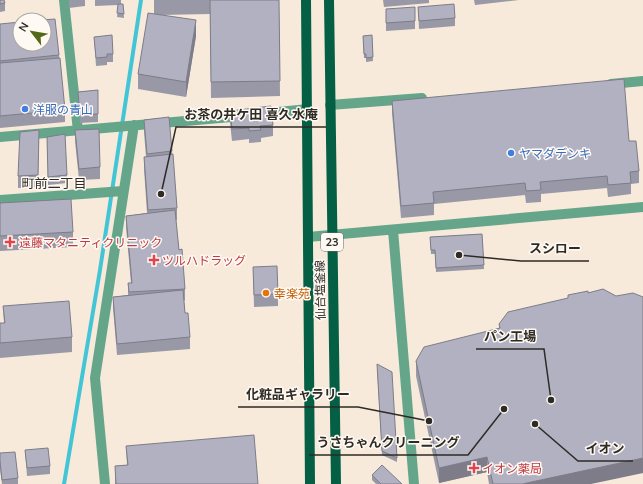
<svg xmlns="http://www.w3.org/2000/svg" width="643" height="484" font-family="Mulish,'Noto Sans JP',sans-serif">
	<style>
		.lines { fill: none; stroke-linecap: round; stroke-linejoin: round }
		.stream { stroke: #43c5d6; stroke-width: 4 }
		.minor { stroke: #65a68b; stroke-width: 10 }
		.major { stroke: #045f45; stroke-width: 10 }
		.wall { fill: #9998a7 }
		.shaded-wall { fill: #7d7c88 }
		.building { fill: #b2b1c2; stroke: #7d7c88 }
		.shop-dot { fill: #3f7fe0; stroke: #fef9f3; stroke-width: 1.5 }
		.health-dot { fill: #e0444e; stroke: #fef9f3; stroke-width: 1.5 }
		.food-dot { fill: #e8710a; stroke: #fef9f3; stroke-width: 1.5 }
		.labels { text-anchor: middle; dominant-baseline: central; stroke-width: 3; stroke-linejoin: round; paint-order: stroke }
		.shield { fill: #fef9f3; stroke: #6c6862; stroke-width: 1 }
		.shield-label { font-size: 11px; font-weight: bold; fill: #2e2a24 }
		.shop-label { font-size: 12px; fill: #366cbe; stroke: #fef9f3; text-anchor: start }
		.health-label { font-size: 12px; fill: #be3a42; stroke: #fef9f3; text-anchor: start }
		.street-label { font-size: 12px; fill: #2e2a24; stroke: #fef9f3 }
		.food-label { font-size: 12px; fill: #c56008; stroke: #fef9f3; text-anchor: start }
		.neighbourhood-label { font-size: 13px; fill: #2e2a24; stroke: #fef9f3 }
		.leader { fill: none; stroke: #2e2a24; stroke-width: 1.5 }
		.callout-dot { fill: #2e2a24; stroke: #fef9f3; stroke-width: 1.5 }
		.callout-label { font-size: 13px; text-anchor: middle; font-weight: bold; fill: #2e2a24; stroke: #fef9f3; stroke-width: 3; stroke-linejoin: round; paint-order: stroke }
	</style>
	<rect width="100%" height="100%" fill="#f7eadb"/>
	<g class="lines">
		<path class="stream" d="M64 484 100 270 141 0"/>
		<path class="minor" d="M64 0 78 131
			M611 84 643 81
			M330 105 422 98
			M258 114 308 109
			M0 137 243 116
			M0 200 123 191
			M393 230 414 484
			M308 237 643 207
			M105 484 95 378 134 125"/>
		<path class="major" d="M306 0 310 484
			M329 0 336 484"/>
	</g>
	<path class="wall" d="M0 0 5 3V11L0 12Z
		M69 0H85V6L69 8Z
		M95 0H121V4H123L124 18 117 17 118 5 95 6Z
		M154 0H279L280 96 211 98 210 14 160 15 196 36 186 97 138 89V74L154 14Z
		M383 0H429V3L384 7Z
		M474 0H519L475 5Z
		M418 7 455 18V26L419 29Z
		M386 9 415 21V29L386 31Z
		M0 24 59 55 65 110V122L0 128Z
		M372 35 373 61 366 62V58H364L363 36Z
		M94 37 113 54V62H107V65L96 66Z
		M98 90V122L80 123 78 92Z
		M392 101 629 141 639 171V183L631 184V194L608 197 607 188 541 194V202L526 203 525 195 434 204V215L401 218 392 113Z
		M230 111 273 125V136L261 138V142L249 143V139L232 141 230 123Z
		M144 120 172 151 177 208V220H176L179 250 185 289V300L184 301 185 313 190 337V349L117 355 113 308V297L128 295V283H131L126 227V216L147 213 144 169V157H146L144 132Z
		M39 130 38 187 18 188V176Z
		M75 130 100 167V179L79 180 75 141Z
		M47 137 67 175V183L48 185Z
		M0 203 73 232V247L0 251Z
		M482 234 484 269 436 272 435 254H431L430 237Z
		M253 267 278 294V306L254 307Z
		M568 295 591 484H489L487 472 439 483 416 376V361L499 328V324L568 298Z
		M3 306 72 337V352L0 358V323H4Z
		M377 368 397 458V462L382 455Z
		M126 446 258 484H115V466L127 465Z
		M25 450 50 466V474L27 476Z
		M0 453 18 478V484H2L0 469Z
		M372 475 402 484H376L372 480Z"/>
	<path class="shaded-wall" d="M196 20V36L186 97V82Z
		M487 457V472L439 483V468Z
		M643 458V473L591 484H522Z"/>
	<path class="building" d="M0 0H4L5 3 0 4Z
		M210 0H279L280 81 211 82Z
		M118 4H123L124 14 117 13Z
		M454 4 455 18 419 21 418 7Z
		M415 7V21L386 23V9Z
		M148 13 196 20 186 82 138 74Z
		M55 19 59 55 0 61V24L20 22V44H44V20H42Z
		M112 35 113 54H107V57L96 58 94 37Z
		M372 35 373 57 366 58V54H364L363 36Z
		M60 58 65 110 0 116V63Z
		M624 79 629 141H636L639 171 630 172 631 183 608 185 607 176 540 182 541 190 526 191 525 183 433 192 434 203 401 206 392 101Z
		M98 90V114L80 115 78 92Z
		M271 106 273 125 260 126 261 130 249 131V128L232 129 230 111Z
		M169 117 172 151 147 154 144 120Z
		M99 129 100 167 79 169 75 130Z
		M39 130 38 175 18 176 20 132Z
		M65 134 67 175 48 177 47 137Z
		M173 154 177 208 148 210 144 157Z
		M71 199 73 232 0 236V203Z
		M175 210 179 250 182 249 185 289 129 292 128 283H132L126 216Z
		M482 234 484 265 436 268 435 250H431L430 237Z
		M277 266 278 294 254 295 253 267Z
		M603 289 616 296 633 293 643 297V458L522 484H493L487 457 439 468 416 361 424 347 500 328 499 324 508 312 568 298V295L588 291V293Z
		M183 290 185 313H188L190 337 117 344 113 297Z
		M69 301 72 337 0 343V323H5L3 306Z
		M377 364 392 372 397 458 382 451Z
		M254 435 258 484H116L115 466 128 465 126 446Z
		M48 448 50 466 27 468 25 450Z
		M15 452 18 478 2 480 0 461V453Z
		M382 465 402 484H381L372 475Z"/>
	<g class="shop-dot">
		<circle cx="25" cy="109" r="4"/>
		<circle cx="511" cy="153" r="4"/>
	</g>
	<g class="health-dot">
		<path d="M8 236h4v4h4v4h-4v4h-4v-4h-4v-4h4z"/>
		<path d="M152 254h4v4h4v4h-4v4h-4v-4h-4v-4h4z"/>
		<path d="M472 462h4v4h4v4h-4v4h-4v-4h-4v-4h4z"/>
	</g>
	<circle class="food-dot" cx="266" cy="293" r="4"/>
	<g class="labels">
		<rect class="shield" x="321" y="233" width="22" height="18" rx="3"/>
		<g class="shield-label">
			<text x="332" y="242">23</text>
		</g>
		<g class="shop-label">
			<text x="33" y="109">洋服の青山</text>
			<text x="519" y="153">ヤマダデンキ</text>
		</g>
		<g class="health-label">
			<text x="19" y="242">遠藤マタニティクリニック</text>
			<text x="162" y="260">ツルハドラッグ</text>
			<text x="482" y="468">イオン薬局</text>
		</g>
		<g class="street-label">
			<text transform="translate(320 290) rotate(-91)">仙台塩釜線</text>
		</g>
		<g class="food-label">
			<text x="274" y="293">幸楽苑</text>
		</g>
		<g class="neighbourhood-label">
			<text x="54" y="183">町前二丁目</text>
		</g>
	</g>
	<path class="leader" d="M161 194L176 127H326M459 255L521 261H589M551 400L544 349H476M429 421L358 407H238M504 409L468 455H309M535 424L578 461H633"/>
	<g class="callout-dot">
		<circle cx="161" cy="194" r="4"/>
		<circle cx="459" cy="255" r="4"/>
		<circle cx="551" cy="400" r="4"/>
		<circle cx="429" cy="421" r="4"/>
		<circle cx="504" cy="409" r="4"/>
		<circle cx="535" cy="424" r="4"/>
	</g>
	<g class="callout-label">
		<text x="251" y="119">お茶の井ケ田 喜久水庵</text>
		<text x="555" y="253">スシロー</text>
		<text x="510" y="341">パン工場</text>
		<text x="298" y="399">化粧品ギャラリー</text>
		<text x="388" y="447">うさちゃんクリーニング</text>
		<text x="605" y="453">イオン</text>
	</g>
	<g transform="translate(32 32) rotate(301)"><circle r="19" fill="#fef9f3" stroke="#aba6a0"/>
	<path d="M0-3L7 15L0 10L-7 15Z" fill="#536917"/>
	<text y="-6" font-size="11" font-weight="bold" text-anchor="middle" fill="#2e2a24">N</text>
	</g>
</svg>
